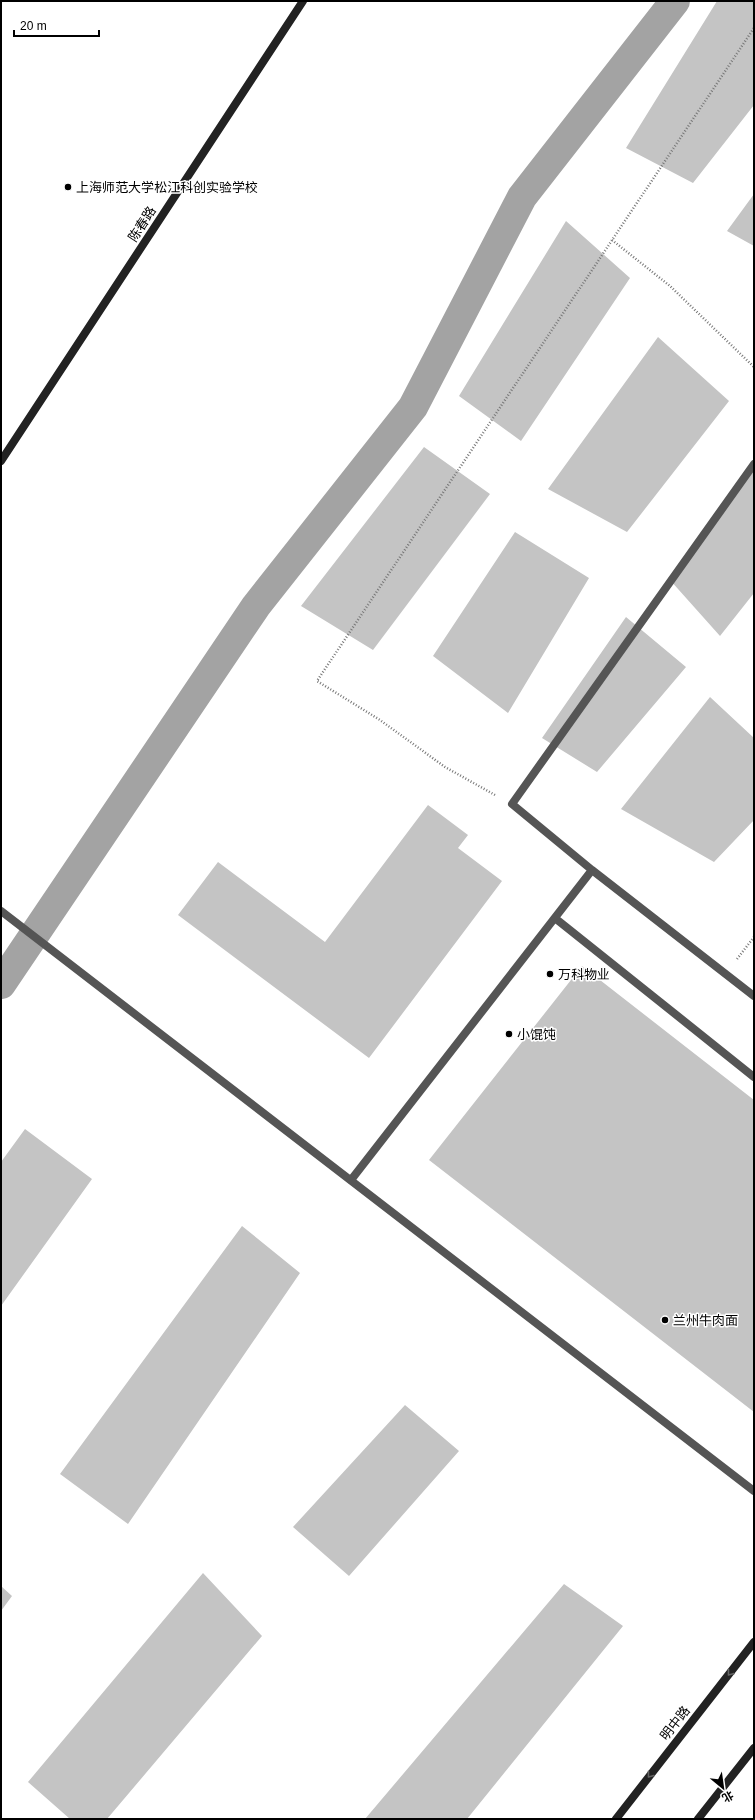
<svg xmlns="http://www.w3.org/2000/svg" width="755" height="1820" font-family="Arial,'Noto Sans SC',sans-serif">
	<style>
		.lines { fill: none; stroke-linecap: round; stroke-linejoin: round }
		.canal { stroke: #a3a3a3; stroke-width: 30 }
		.building { fill: #c4c4c4 }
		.path { stroke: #777; stroke-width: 2.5; stroke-dasharray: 1 2; stroke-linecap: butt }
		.lane { stroke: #555; stroke-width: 8 }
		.street { stroke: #555; stroke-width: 8 }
		.secondary { stroke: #222; stroke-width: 8 }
		.oneway { stroke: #646464 }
		.poi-dot { fill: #000; stroke: #fff; stroke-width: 1.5 }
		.labels { text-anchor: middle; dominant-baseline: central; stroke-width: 3; stroke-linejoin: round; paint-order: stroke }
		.poi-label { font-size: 13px; fill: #000; stroke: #fff; text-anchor: start }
		.street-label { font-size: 13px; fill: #000; stroke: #fff }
	</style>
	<rect width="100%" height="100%" fill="#fff"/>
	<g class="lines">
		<path class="canal" d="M1 984 256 606 413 407 522 197 675 1"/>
	</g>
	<path class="building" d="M717 1H754V105L693 183 626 148Z
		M754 194V246L727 231Z
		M566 221 630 278 521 441 459 396Z
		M658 337 729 401 627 532 548 489Z
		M424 447 490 494 373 650 301 606Z
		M754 462V593L720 636 670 580Z
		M515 532 589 578 508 713 433 656Z
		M626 617 686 667 597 772 542 738Z
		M710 697 754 738V820L714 862 621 809Z
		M428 805 468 835 458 848 502 881 369 1058 178 915 218 862 325 942Z
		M582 966 754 1100V1412L429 1160Z
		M25 1129 92 1179 1 1306V1162Z
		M242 1226 300 1273 128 1524 60 1474Z
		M405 1405 459 1451 349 1576 293 1527Z
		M203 1573 262 1636 107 1819H70L28 1782Z
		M564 1584 623 1626 467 1819H365Z
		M1 1586 12 1596 1 1611Z"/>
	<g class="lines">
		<path class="path" d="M612 240 670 286 754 367
			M495 795 445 767 380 720 317 681 754 28
			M737 959 754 937"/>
		<path class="lane" d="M592 870 512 804 754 464
			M555 918 754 1077
			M351 1180 592 870 754 996"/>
		<path class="street" d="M1 911 754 1491"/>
		<path class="secondary" d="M1 461 303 1
			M616 1819 754 1642
			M698 1819 754 1748"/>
	</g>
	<defs><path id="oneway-chevron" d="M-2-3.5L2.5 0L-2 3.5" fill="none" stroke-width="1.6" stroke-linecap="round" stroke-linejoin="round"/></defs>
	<g class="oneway">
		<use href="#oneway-chevron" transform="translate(730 1673) rotate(128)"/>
		<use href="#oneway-chevron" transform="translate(650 1775) rotate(128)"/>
	</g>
	<g class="poi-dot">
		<circle cx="68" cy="187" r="4"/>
		<circle cx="550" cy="974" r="4"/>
		<circle cx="509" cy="1034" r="4"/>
		<circle cx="665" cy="1320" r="4"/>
	</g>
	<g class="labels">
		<g class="poi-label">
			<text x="76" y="187">上海师范大学松江科创实验学校</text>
			<text x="558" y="974">万科物业</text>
			<text x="517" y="1034">小馄饨</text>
			<text x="673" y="1320">兰州牛肉面</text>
		</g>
		<g class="street-label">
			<text transform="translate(142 224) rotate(-57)">陈春路</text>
			<text transform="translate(675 1723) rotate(-52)">明中路</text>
		</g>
	</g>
	<rect width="755" height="1820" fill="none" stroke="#000000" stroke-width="4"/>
	<g transform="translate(723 1788) rotate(151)" stroke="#ffffff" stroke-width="3" paint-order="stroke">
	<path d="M0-3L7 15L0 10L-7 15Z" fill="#000000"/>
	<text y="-6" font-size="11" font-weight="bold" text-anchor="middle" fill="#000000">北</text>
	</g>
	<path d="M14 30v6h85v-6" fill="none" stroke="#000000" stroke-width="2"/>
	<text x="20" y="30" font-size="12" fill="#000000" stroke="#ffffff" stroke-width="3" paint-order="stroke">20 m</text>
</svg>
